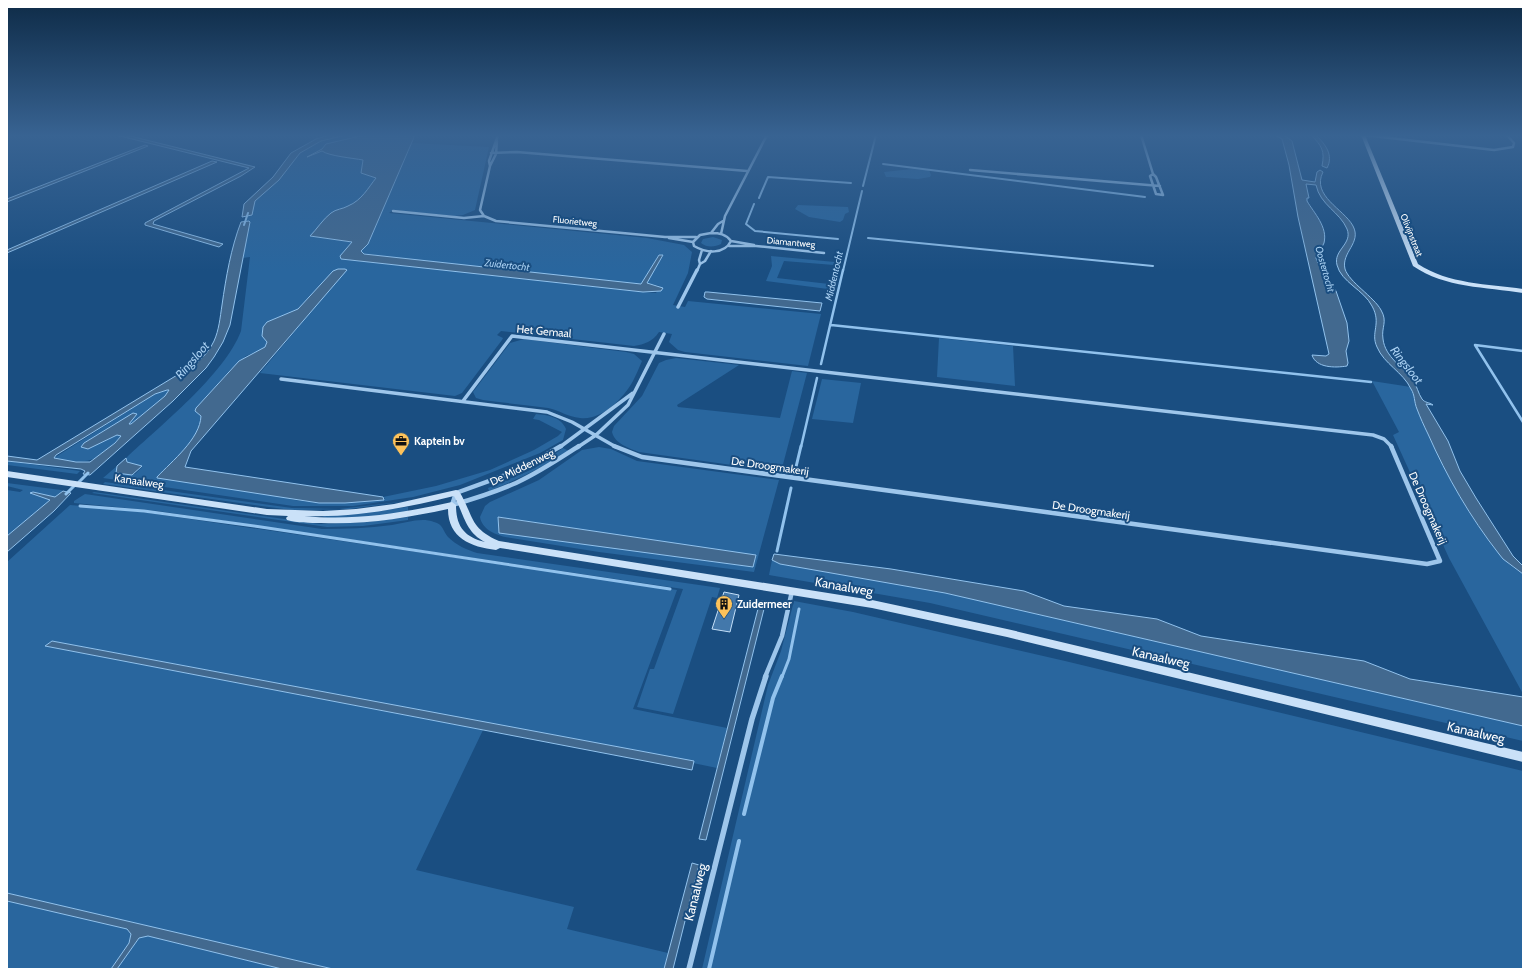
<svg xmlns="http://www.w3.org/2000/svg" width="1530" height="976" font-family="Cabin,sans-serif">
	<style>
		.green { fill: #29669e; fill-rule: evenodd }
		.water { fill: #42698f; stroke: #91c2ed; fill-rule: evenodd }
		.lines { fill: none; stroke-linecap: round; stroke-linejoin: round }
		.stream-far3 { stroke: #91c2ed; stroke-width: 2 }
		.stream-far2 { stroke: #91c2ed; stroke-width: 2.5 }
		.stream-far1 { stroke: #91c2ed; stroke-width: 3 }
		.stream { stroke: #91c2ed; stroke-width: 4 }
		.building { fill: #4378ab; stroke: #c3dff8 }
		.street-far3 { stroke: #9ec6eb; stroke-width: 2.5 }
		.street-far2 { stroke: #9ec6eb; stroke-width: 3.5 }
		.street-far1 { stroke: #9ec6eb; stroke-width: 4.5 }
		.street { stroke: #9ec6eb; stroke-width: 5.5 }
		.secondary { fill: #cae1f8; fill-rule: evenodd }
		.labels { text-anchor: middle; dominant-baseline: central; stroke-width: 4; stroke-linejoin: round; paint-order: stroke }
		.far-street-label { font-size: 9px; fill: #fff; stroke: #1a4e81 }
		.far-water-label { font-size: 10px; font-style: italic; fill: #a9d0f2; stroke: #1a4e81 }
		.street-label { font-size: 11px; fill: #fff; stroke: #1a4e81 }
		.poi-label { font-size: 11px; font-weight: bold; fill: #fff; stroke: #1a4e81; text-anchor: start }
		.water-label { font-size: 12px; font-style: italic; fill: #a9d0f2; stroke: #1a4e81 }
		.near-street-label { font-size: 13px; fill: #fff; stroke: #1a4e81 }
	</style>
	<rect width="100%" height="100%" fill="#1a4e81"/>
	<path class="green" d="M346 135H364L339 140 324 146 322 149 307 156 322 151C334 157 349 157 363 160L361 173 376 178 368 191 359 199 348 206 332 212 310 236 352 242 340 256 341 259 643 292 656 293 660 286 647 283 659 255 641 284 381 256 362 253V250L368 244 412 143 489 147 475 210 463 215 455 216 393 210 389 213 647 238 684 245 692 252 688 273 673 305 685 307 688 301 821 314 808 366 685 352 678 350 669 342 672 334 659 332C652 342 645 344 634 346L501 331 497 335 503 338 502 340 462 393 455 396 260 373 346 270 333 271 298 309 267 322 263 327 267 342 265 348 246 356 230 370 196 408 195 411 201 416C201 433 180 457 166 467L294 500 319 503H345L385 499 383 497 436 486 490 470 534 450 558 436 562 432 539 420 533 419 536 414C548 415 561 417 566 429L563 440 540 453 460 485 413 497 353 506H293L103 478 117 466 116 473 135 474 142 467 127 462 126 458C160 426 225 374 241 331L250 257 242 258 249 221H245L247 216 251 215 255 201 279 180 300 153 321 141Z
		M912 169 929 170 931 175 930 177 918 179 890 177H886L884 172Z
		M798 205 848 207 849 212 845 214 843 220 840 222 809 217 795 209Z
		M713 237 722 240 721 244C715 247 707 248 701 243L703 239Z
		M771 256 835 262 834 265 784 261 777 278 829 284 828 289 766 281 772 266Z
		M939 338 1013 346 1015 386 937 377Z
		M524 339 626 352 634 354 642 361C639 368 636 375 633 381 623 399 601 421 580 418 568 417 559 410 548 408 526 405 505 403 483 400L476 398 473 392 510 343Z
		M676 358 739 365 677 405 678 407 780 418 792 371 807 373 781 472 639 452C629 448 615 444 612 432L614 426 642 396 659 363 666 360Z
		M822 379 861 383 853 423 812 419Z
		M1372 381 1411 387C1415 396 1415 405 1419 413 1437 454 1455 493 1481 530 1493 547 1504 563 1523 574V694L1449 558 1393 435 1399 432Z
		M167 389 169 390 165 396 131 424H129L136 414 114 424 84 443 81 447 101 443 117 435 121 436C96 463 89 465 54 458L155 394Z
		M599 447 611 449 637 461 779 480 754 572 599 552 505 537C494 534 482 529 480 517L485 506 490 502 539 480 582 450ZM499 517 756 556 753 567 499 532Z
		M563 448 569 451C543 467 517 480 489 491L488 488 535 468Z
		M7 461 80 471 77 474 7 465Z
		M105 482 292 508 339 509 408 501 350 509 291 510 103 484Z
		M7 483 61 490 63 491 55 497 33 492 50 500 7 536V490L20 492 23 490 7 486Z
		M94 492 320 524 367 522 408 517V520L363 526 327 527 92 493Z
		M85 494 322 529C345 529 368 528 392 525 406 523 421 517 434 522 443 524 443 531 448 537 456 545 467 550 477 553L720 588 717 598 712 597 673 714 637 707 650 669H654L683 589 158 511 74 503V501Z
		M70 505 128 510 677 590 633 709 727 728 717 768 693 763V761L52 641 45 646 483 730 416 870 574 907 567 929 668 953 664 969H333L7 893V562Z
		M407 507H408V512L361 518H326L322 516 379 511Z
		M772 560 780 564 945 593 1523 726V741L930 603 769 575Z
		M794 601 853 612 1065 661 1523 771V969H702L768 685 781 651Z
		M7 901 127 929 131 934 129 943 111 969H7Z
		M148 936 282 969H117L139 938Z"/>
	<path class="water" d="M116 135H126L255 167 241 176 154 221 153 224 223 244 219 247 145 225V223L249 168Z
		M330 135H346L321 141 300 153 279 180 255 201 252 215 242 217 244 204 273 177 291 153 316 139Z
		M364 135H415L368 244 361 251 364 254 641 284 659 255H663L647 283 663 288 661 291 643 292 341 259 340 256 352 242 310 236C317 229 323 219 331 213 336 209 343 209 348 206 362 200 368 188 376 178L361 173 363 160C352 158 329 156 322 151L307 157 322 149 326 144Z
		M1275 135H1284L1292 141 1302 180 1315 182 1317 172 1320 170 1323 172C1311 196 1344 209 1353 226 1362 243 1341 252 1345 269 1349 282 1374 297 1381 310 1388 322 1381 327 1383 339 1385 357 1403 367 1413 380 1417 386 1418 393 1422 399 1425 403 1429 402 1433 405L1426 404 1448 441 1460 471 1476 498 1513 556 1523 566V574L1503 559 1499 554C1470 517 1447 477 1428 434 1424 426 1420 417 1417 409 1414 402 1415 395 1411 389 1403 372 1384 364 1377 347 1370 332 1382 324 1372 306 1364 290 1341 282 1337 265 1333 250 1353 244 1347 229 1340 212 1320 205 1316 185L1306 184 1309 198H1307V201C1314 213 1328 227 1324 243 1322 248 1318 252 1316 258L1318 263 1325 269 1327 279 1336 291 1347 323 1349 341 1346 351 1348 363 1347 366C1335 368 1316 368 1312 355L1326 356 1329 354 1298 217 1289 165 1282 139Z
		M1311 135H1316C1325 144 1334 155 1327 168L1322 166C1325 151 1322 146 1311 135Z
		M145 145 148 146 7 202V199Z
		M212 161 217 162 7 253V250Z
		M249 221 250 222 230 325 223 342 214 357 206 368 173 401 90 475 83 474 85 471 81 469 7 461V456L37 460 197 363C204 356 210 350 214 341 219 330 220 318 222 305 226 277 231 248 241 222ZM167 390H169L165 396 131 424H129L137 414 133 413 84 443 81 447 88 449 117 435 121 436 115 443 90 462H76L54 458 56 455 155 394Z
		M338 269H345L347 270 191 451 185 467 383 497 384 500 345 503H319L157 478V477C172 461 200 439 201 416L195 411 196 408 239 361 265 347 267 342 262 336 263 327 267 322 298 309 333 271Z
		M705 292H708L822 303 820 311 707 299 704 297Z
		M126 458 127 462 142 466 132 475 116 473 117 466Z
		M63 491 71 493 54 511 7 552V536L50 500 30 493 33 492 55 497Z
		M498 517 756 555 753 567 499 533Z
		M774 554 891 569 1024 591 1064 606 1157 619 1201 636 1364 661 1410 679 1523 697V726L945 593 780 564 772 560Z
		M760 601H766L706 840 699 839Z
		M52 641 694 761 692 770 45 646Z
		M692 863 699 865 673 969H664Z
		M7 893 333 969H282L148 936 139 938 117 969H111L129 943 131 934 127 929 7 901Z"/>
	<g class="lines">
		<path class="stream-far3" d="M883 164 1145 197
			M863 186 876 135
			M759 198 768 177 851 183
			M754 204 746 224 755 231 838 239
			M244 225 248 213
			M868 238 1153 266
			M843 271 862 191"/>
		<path class="stream-far2" d="M831 325 1371 382
			M1523 351 1475 345 1523 422
			M821 364 843 270
			M801 447 817 378"/>
		<path class="stream-far1" d="M796 467 801 446
			M79 482 88 473
			M66 494 75 485
			M80 506 144 511 261 527 670 589
			M777 551 791 488
			M782 677 789 659 799 609"/>
		<path class="stream" d="M744 814 773 698 782 676
			M709 969 739 841"/>
	</g>
	<path class="building" d="M724 592 739 595 730 632 712 629Z"/>
	<g class="lines">
		<path class="street-far3" d="M498 135 489 161 490 166 480 210 484 216 496 221 665 237H696
			M1141 135 1153 174
			M1364 135 1494 150 1513 147 1514 143 1507 135
			M491 153 517 152 747 171
			M490 166 496 154 497 141
			M970 170 1160 186
			M1153 174 1156 177 1163 195 1156 194 1150 176Z
			M393 211 464 218 484 216
			M711 233C719 233 726 234 731 241 724 255 706 253 694 246L693 242 700 235Z
			M711 233 718 224 723 221
			M721 234 725 216 767 135
			M669 238 693 242
			M731 241 754 245
			M729 246H756L824 253
			M700 264 705 261 711 251
			M697 271 700 264 699 260 702 250"/>
		<path class="street-far2" d="M678 307 697 270
			M281 379 547 412 572 422 616 447
			M463 401 512 336 1373 435 1384 439 1392 447
			M560 447 633 393
			M578 447 596 435 628 405 664 334"/>
		<path class="street-far1" d="M614 446 642 457 1427 564 1440 561 1391 446
			M452 505C474 499 495 492 516 483 538 473 559 459 579 446
			M452 505 456 493 519 470 561 446
			M765 677 782 636 792 591"/>
		<path class="street" d="M689 969 752 719 766 676"/>
		<path class="secondary" d="M1361 135H1365L1418 264C1448 284 1488 284 1523 289V293C1486 287 1445 288 1413 266Z
			M7 471 267 509 323 511 356 509 394 504 456 490 459 491C474 516 469 528 499 541L872 600 1007 629 1523 752V762L1007 637 872 608 500 548 496 550C471 547 448 538 448 509 406 518 364 525 321 523 310 523 297 523 287 520L286 518 288 516 267 515 7 477ZM454 496C464 514 465 532 485 542 464 537 456 526 456 505L452 502C403 513 354 521 304 516 355 518 404 508 454 496Z"/>
	</g>
	<linearGradient id="sky" x2="0" y2="1"><stop stop-color="#0e2b47"/><stop offset="0.5" stop-color="#386392"/><stop offset="1" stop-color="#386392" stop-opacity="0"/></linearGradient>
	<rect width="1530" height="271" fill="url(#sky)"/>
	<defs>
		<g id="office-pin" transform="scale(0.9)"><path d="M0 17L-7.5 6A9.5 9.5 0 1 1 7.5 6Z" fill="#fdc25a" stroke="#1a4e81"/><path d="M-6-3h4V-5.5h4V-3h4V5H-6ZM-1-4.5V-3h2v-1.5ZM-6 0V1H6V0Z" fill="#111"/></g>
		<g id="building-pin" transform="scale(0.9)"><path d="M0 17L-7.5 6A9.5 9.5 0 1 1 7.5 6Z" fill="#fdc25a" stroke="#1a4e81"/><path d="M-4-6H4V6H1V3H-1V6H-4ZM-2.5-4.3h1.7v1.8h-1.7ZM.8-4.3h1.7v1.8H.8ZM-2.5-1h1.7V.8h-1.7ZM.8-1h1.7V.8H.8Z" fill="#111"/></g>
	</defs>
	<g fill-rule="evenodd">
		<use href="#office-pin" x="401" y="441"/>
		<use href="#building-pin" x="724" y="604"/>
	</g>
	<g class="labels">
		<g class="far-street-label">
			<text transform="translate(575 221) rotate(6)">Fluorietweg</text>
			<text transform="translate(1412 235) rotate(68)">Olivijnstraat</text>
			<text transform="translate(791 242) rotate(5)">Diamantweg</text>
		</g>
		<g class="far-water-label">
			<text transform="translate(507 265) rotate(6)">Zuidertocht</text>
			<text transform="translate(1325 269) rotate(74)">Oostertocht</text>
			<text transform="translate(834 276) rotate(-77)">Middentocht</text>
		</g>
		<g class="street-label">
			<text transform="translate(544 331) rotate(5)">Het Gemaal</text>
			<text transform="translate(770 466) rotate(8)">De Droogmakerij</text>
			<text transform="translate(522 467) rotate(-26)">De Middenweg</text>
			<text transform="translate(139 481) rotate(8)">Kanaalweg</text>
			<text transform="translate(1428 508) rotate(66)">De Droogmakerij</text>
			<text transform="translate(1091 510) rotate(8)">De Droogmakerij</text>
		</g>
		<g class="poi-label">
			<text x="414" y="441">Kaptein bv</text>
			<text x="737" y="604">Zuidermeer</text>
		</g>
		<g class="water-label">
			<text transform="translate(192 360) rotate(-49)">Ringsloot</text>
			<text transform="translate(1407 365) rotate(52)">Ringsloot</text>
		</g>
		<g class="near-street-label">
			<text transform="translate(844 586) rotate(10)">Kanaalweg</text>
			<text transform="translate(1161 657) rotate(13)">Kanaalweg</text>
			<text transform="translate(1476 732) rotate(13)">Kanaalweg</text>
			<text transform="translate(695 892) rotate(-76)">Kanaalweg</text>
		</g>
	</g>
	<rect width="1530" height="976" fill="none" stroke="#ffffff" stroke-width="16"/>
</svg>
